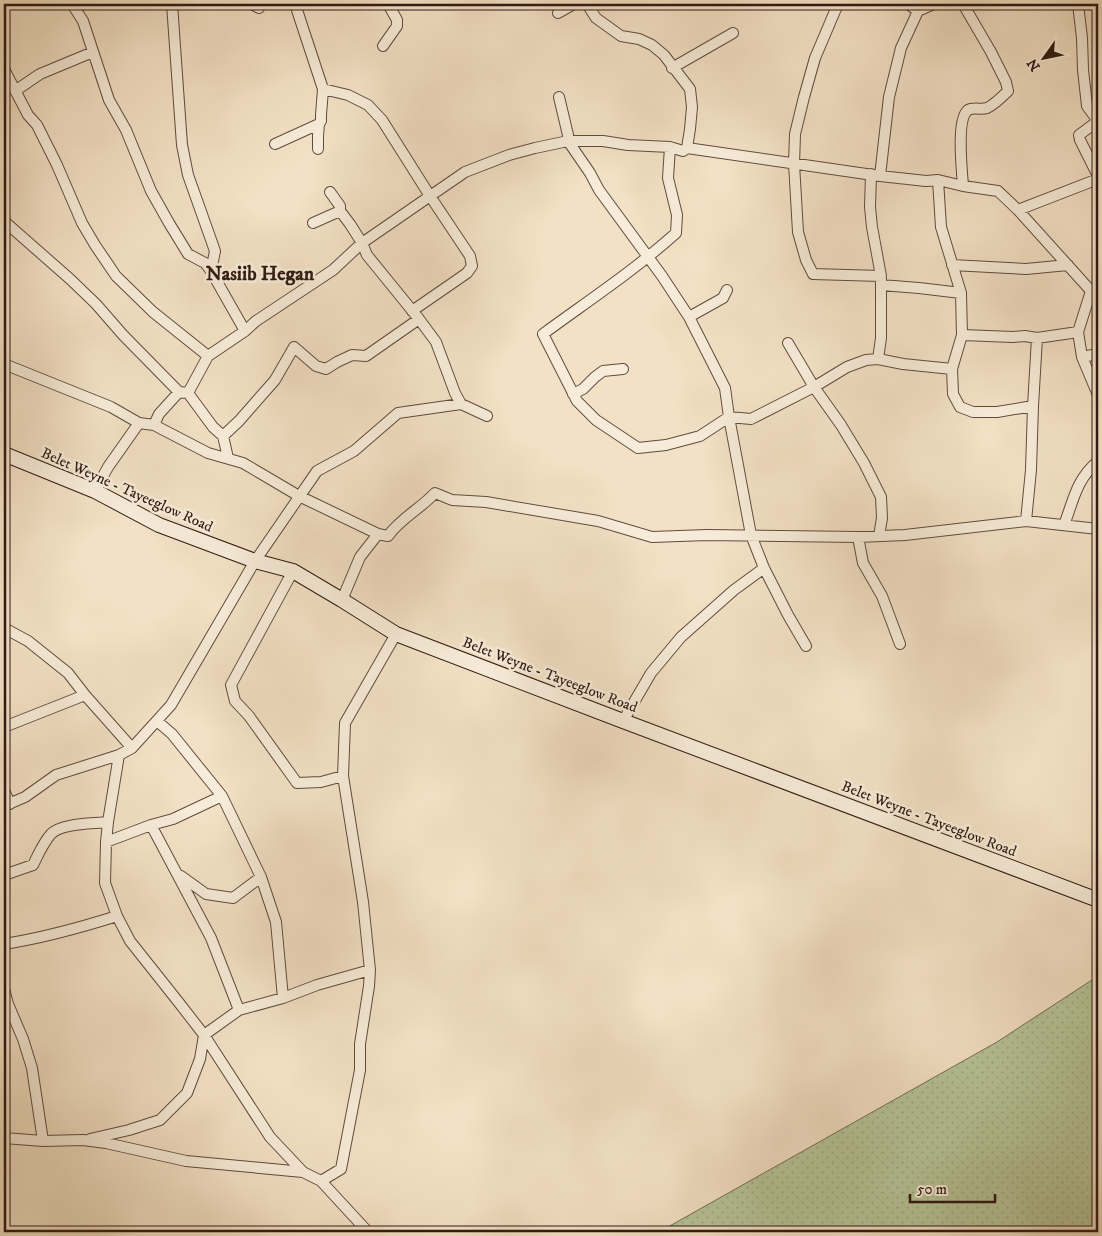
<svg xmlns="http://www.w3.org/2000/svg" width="1102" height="1236" font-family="'IM FELL DW Pica',serif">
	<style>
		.grass { fill: url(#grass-dots); stroke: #726e55 }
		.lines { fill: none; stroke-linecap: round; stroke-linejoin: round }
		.minor-casing { stroke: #604b3f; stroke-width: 12 }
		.secondary-casing { stroke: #2f1912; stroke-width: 16 }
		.minor { stroke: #f7ecd9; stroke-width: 10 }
		.secondary { stroke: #f7ecd9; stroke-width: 14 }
		.labels { text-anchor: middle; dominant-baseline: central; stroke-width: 5; stroke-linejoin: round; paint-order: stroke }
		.street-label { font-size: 15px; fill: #2f1912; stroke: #f7ecd9 }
		.district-label { font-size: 20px; font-weight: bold; fill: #2f1912; stroke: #f7ecd9 }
	</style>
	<defs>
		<pattern id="grass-dots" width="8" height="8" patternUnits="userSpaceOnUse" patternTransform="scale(1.25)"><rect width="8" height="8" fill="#b6c498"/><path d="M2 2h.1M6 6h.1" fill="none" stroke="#9da882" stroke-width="1.8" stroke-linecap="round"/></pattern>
	</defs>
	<rect width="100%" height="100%" fill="#f3e1c5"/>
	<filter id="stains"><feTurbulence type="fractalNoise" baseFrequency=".004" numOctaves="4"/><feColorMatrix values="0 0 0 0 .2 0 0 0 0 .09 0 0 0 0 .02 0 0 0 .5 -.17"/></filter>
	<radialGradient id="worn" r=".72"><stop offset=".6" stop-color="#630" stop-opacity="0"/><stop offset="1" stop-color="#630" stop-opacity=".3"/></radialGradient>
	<path class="grass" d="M1098 976V1232H659L997 1042Z"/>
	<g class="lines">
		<g class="minor-casing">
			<path id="minor" d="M72 4 83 21 109 100 126 130 151 191 169 223 188 254 205 263 211 271 245 331
				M172 4 182 145 188 175 215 251 211 271
				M252 4 259 8
				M295 4 323 89 321 115V121L319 124 318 136V149
				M587 4 596 18 621 36 639 39 652 45 664 55 690 89 692 107 690 129 687 148
				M838 4 815 58 804 97 795 134 794 164 798 232 806 260 813 274 881 276 872 227 870 207 871 174
				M963 4 991 52 1006 82 1008 91C1002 97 994 105 987 108 981 110 973 107 968 110 956 119 962 171 963 186
				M1078 4 1082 38 1083 70 1087 106 1098 121
				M918 11 934 4
				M558 13 574 4
				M383 46 397 26V20L388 4
				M672 68 733 33
				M4 69 28 115 37 125 57 165 82 223 95 245 116 276 153 312 208 356
				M323 89 348 95 368 105 382 120 430 196 470 256 472 266 467 273 412 311
				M15 91 40 74 93 52
				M559 97 568 135V141L590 173 599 190 662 276 689 317 725 388 729 417 700 436 666 445 638 448 596 420 577 401 543 334C588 301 635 270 676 233L677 215 668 178 670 147
				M1098 121 1079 135 1080 140 1098 176
				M275 144 319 124
				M880 176 889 97 901 48 918 11 908 4
				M938 180 963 186 998 191 1018 210 1091 291
				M330 192 340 206V211L350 224 362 243 367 255 419 319 436 342 455 393 461 404 487 416
				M1018 210 1098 179
				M4 221 70 279 96 304 123 335 179 392 188 393
				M313 223 340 211
				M952 265 1026 269 1068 265
				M961 293 962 335 952 369 953 394 960 407 973 412H997L1033 406
				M689 317 723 298 727 290
				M419 319 366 356 352 355 337 362 326 369 316 366 294 347 275 380 239 421 223 436 213 427 188 393 208 356 245 331 256 321 333 270 362 243 465 172 509 155 535 148 568 141H603L628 145 670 147 683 151 687 148 880 176 926 181 938 180 941 227 961 293 919 288 881 285
				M962 335 1013 337 1025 336 1037 338 1033 406 1031 470 1026 521
				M1037 338 1078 332
				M788 343 814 387 841 425 864 463 881 497 882 518 879 536
				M1098 354 1082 357 1098 395
				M1082 357 1078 332 1091 291 1098 288
				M878 359 881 338V279
				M4 364 111 407 139 423 154 425 208 453 243 463 299 496 378 534
				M573 394 583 389 595 377 603 371 623 369
				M154 425 159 414 179 392
				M223 436 228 458
				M95 491 108 467 139 423
				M1064 525C1074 499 1076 480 1098 461
				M858 537 863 563 882 596 900 644
				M293 571 231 685 235 701 249 716 297 783 321 782 343 776
				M342 600 360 557 378 534 388 536C401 518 420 509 435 493L452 500 486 502 598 521 652 537 707 535 858 537 905 535 1026 521 1098 529
				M4 628 28 641 68 673 85 695 132 748
				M806 646 788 615 764 568 751 535 729 417 751 419 814 387 847 367 866 360 878 359 903 364 952 369
				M623 721 651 673 681 637 734 590 764 568
				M4 727 85 695
				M4 790 10 804
				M222 796 261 877 276 922 283 998
				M4 806 25 797 56 775 119 755
				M151 825 211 938 239 1010
				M106 842 151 825 173 819 222 796 172 734 157 721
				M4 875 33 865C38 855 43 843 51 834 61 823 93 824 108 822
				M181 876 206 894 233 898 261 877
				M4 944C43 938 79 928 117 916
				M4 989 8 1004 23 1039 32 1068 43 1141
				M4 1138 43 1141 83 1140 106 1143 186 1161 303 1172 321 1181 368 1232
				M90 1139 129 1130 160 1120 187 1093 200 1059 204 1035 239 1010 283 998 317 985 370 970
				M303 1172 270 1137 204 1035 180 1004 130 941 117 916 105 883 106 842 108 822 119 755 132 748 171 705 255 561 317 471 354 451 398 413 461 404
				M321 1181 341 1169 360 1070V1044L369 986 370 970 363 902 343 776 345 723 396 634"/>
		</g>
		<g class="secondary-casing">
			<path id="secondary" d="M4 454 95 491 159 525 255 561 293 571 342 600 396 634 623 721 1098 900"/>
		</g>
		<use href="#minor" class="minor"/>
		<use href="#secondary" class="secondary"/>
	</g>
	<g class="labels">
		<g class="street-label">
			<text transform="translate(127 490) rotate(24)">Belet Weyne - Tayeeglow Road</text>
			<text transform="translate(550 675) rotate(21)">Belet Weyne - Tayeeglow Road</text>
			<text transform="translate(929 819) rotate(21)">Belet Weyne - Tayeeglow Road</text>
		</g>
		<g class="district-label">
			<text x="260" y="274">Nasiib Hegan</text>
		</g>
	</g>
	<rect width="1102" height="1236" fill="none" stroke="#f3e1c5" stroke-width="20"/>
	<rect x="5" y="5" width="1092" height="1226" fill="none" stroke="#2f1912" stroke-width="2.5"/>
	<rect x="10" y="10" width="1082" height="1216" fill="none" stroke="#2f1912"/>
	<g transform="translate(1044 58) rotate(237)" stroke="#f7ecd9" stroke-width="4" paint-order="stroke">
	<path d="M0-4L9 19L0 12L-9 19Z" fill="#2f1912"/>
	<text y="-8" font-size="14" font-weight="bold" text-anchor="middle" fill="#2f1912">N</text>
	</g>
	<path d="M910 1194v8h85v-8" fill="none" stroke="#2f1912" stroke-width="2.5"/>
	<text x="917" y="1194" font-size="15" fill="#2f1912" stroke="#f7ecd9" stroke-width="4" paint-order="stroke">50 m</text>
	<rect width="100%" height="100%" filter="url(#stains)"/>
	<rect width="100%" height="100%" fill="url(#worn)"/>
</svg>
